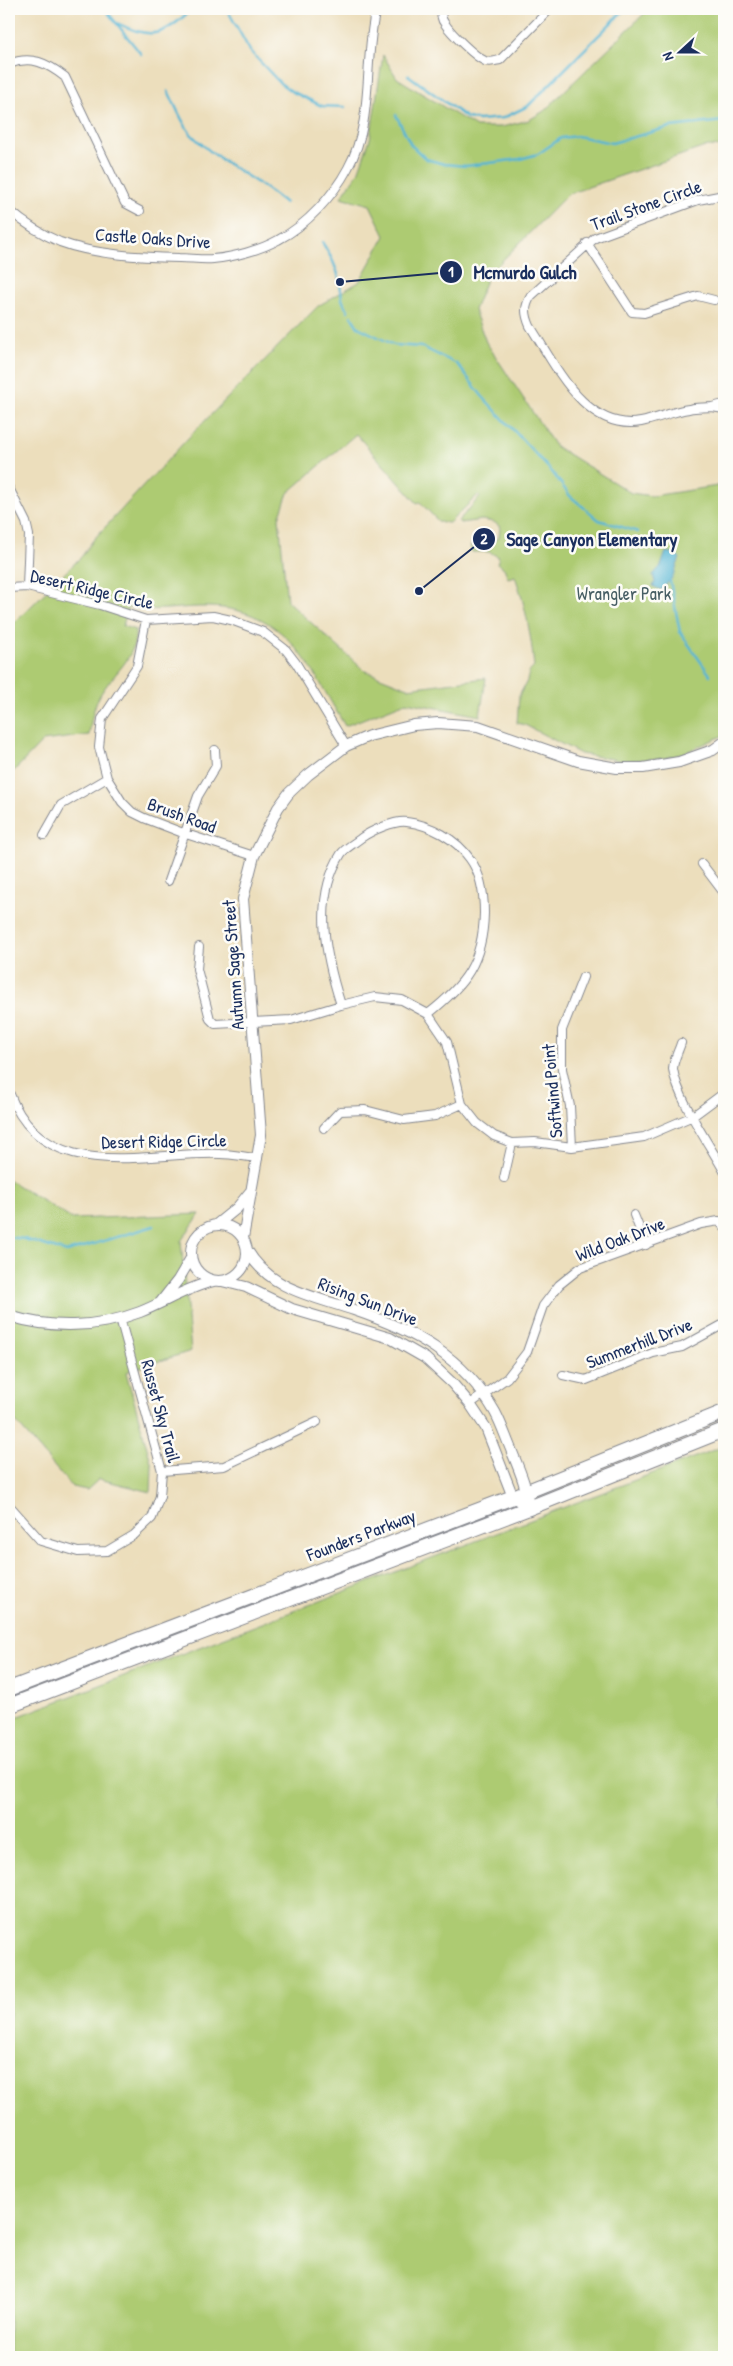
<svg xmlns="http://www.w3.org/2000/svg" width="733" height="2366" font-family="'Patrick Hand',sans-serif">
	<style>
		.green { fill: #adcb72; stroke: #647d68 }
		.water { fill: #55b5d4; stroke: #387299 }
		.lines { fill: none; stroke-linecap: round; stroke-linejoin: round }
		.stream { stroke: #55b5d4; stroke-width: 2.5 }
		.street-casing { stroke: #84868d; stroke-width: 10 }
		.secondary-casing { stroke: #84868d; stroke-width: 12 }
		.highway-casing { stroke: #84868d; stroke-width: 16 }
		.street { stroke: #fff; stroke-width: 8 }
		.secondary { stroke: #fff; stroke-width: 10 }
		.highway { stroke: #fff; stroke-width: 14 }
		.labels { text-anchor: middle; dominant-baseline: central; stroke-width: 5; stroke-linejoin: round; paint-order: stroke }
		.street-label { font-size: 18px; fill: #1b2f5e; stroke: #fdfcf7 }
		.park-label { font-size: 18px; fill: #475e64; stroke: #fdfcf7 }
		.leader { fill: none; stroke: #1b2f5e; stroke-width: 2 }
		.callout-dot { fill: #1b2f5e; stroke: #fdfcf7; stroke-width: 2 }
		.mark-label { font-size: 15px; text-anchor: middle; font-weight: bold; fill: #fff }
		.callout-label { font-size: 19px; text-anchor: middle; font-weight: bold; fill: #1b2f5e; stroke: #fdfcf7; stroke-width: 5; stroke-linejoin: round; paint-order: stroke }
	</style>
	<rect width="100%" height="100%" fill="#fdfcf7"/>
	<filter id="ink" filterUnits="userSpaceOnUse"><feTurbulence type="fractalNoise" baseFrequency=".02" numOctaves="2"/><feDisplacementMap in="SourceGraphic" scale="10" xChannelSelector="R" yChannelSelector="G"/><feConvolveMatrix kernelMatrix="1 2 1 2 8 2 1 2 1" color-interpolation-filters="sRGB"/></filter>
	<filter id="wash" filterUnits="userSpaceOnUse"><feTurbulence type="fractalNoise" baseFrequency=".0096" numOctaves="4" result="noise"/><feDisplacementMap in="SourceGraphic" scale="20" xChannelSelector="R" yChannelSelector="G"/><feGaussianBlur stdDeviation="1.12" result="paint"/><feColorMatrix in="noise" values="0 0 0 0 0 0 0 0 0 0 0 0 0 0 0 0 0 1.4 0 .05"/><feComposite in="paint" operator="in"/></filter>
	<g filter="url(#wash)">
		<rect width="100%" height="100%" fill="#ecdebc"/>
		<path class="green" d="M649 9H724V147L708 146 568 194 488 275 474 310 486 342 555 446 631 493 652 496 724 485V735L682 754 665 758 625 761 581 754 525 725 517 723 519 696 527 681 529 672 534 667C531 635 526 607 515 576L508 578 504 568 497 563 499 557 489 552H472L470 546 495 540 499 537 500 527 494 522 482 520 460 523 458 521 480 497 478 495 449 523 439 522 420 502 417 503 356 434 288 493 279 518 287 601 365 671 408 688 486 678 480 716 406 702 345 726C310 667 288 609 209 607 180 606 157 613 128 607L123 626 135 630C138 659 111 674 99 697 93 709 91 722 89 735L43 741 9 776V628L82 556 94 539 191 435 318 306 359 282 385 236 370 205 341 197 358 173 370 139 383 55 397 78 476 127H502L529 120 544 111Z
			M9 1180 72 1219 200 1214 181 1241 191 1351 126 1372 152 1466 151 1492 99 1479 87 1490 72 1487 9 1414Z
			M724 1446V2357H9V1720Z"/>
		<path class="water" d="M666 552 676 554 680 558 672 578 661 590 653 586 655 582 653 575 661 566Z"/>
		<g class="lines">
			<path class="stream" d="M105 9 141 54
				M227 9 250 51 280 83 291 91 322 106 345 107
				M115 22C152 40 162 37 192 9
				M408 75 467 118 479 120 503 118 528 106 625 9
				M168 91C175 104 182 124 192 135 219 163 256 178 285 203
				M396 115 411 145 426 159 444 164 466 166 520 159 538 154 561 138 577 136 612 143 670 127 724 121
				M322 242C330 255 337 267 340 282 342 296 340 299 348 311
				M351 316 358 327 394 345 422 347 457 364 482 396 553 473 570 496 599 520 638 532
				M670 581 680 632 710 675
				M9 1237 24 1239 67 1252 154 1226"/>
		</g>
	</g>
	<g filter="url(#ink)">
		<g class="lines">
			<g class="street-casing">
				<path id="street" d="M442 9C441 15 441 19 445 24 451 33 475 57 485 61 491 63 495 61 500 60L550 9
					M9 64C31 55 47 63 65 77L125 203 140 211
					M9 210C24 223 41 234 60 242 94 255 142 257 179 258 190 258 202 260 213 259 234 257 260 250 278 240 307 225 333 196 348 168 375 119 363 61 376 9
					M587 243 632 312 644 313 698 296 714 300
					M724 404 712 407 724 409
					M712 407C704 408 696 407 689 409 673 411 657 419 641 422 585 432 555 364 530 326 525 314 524 307 531 296L595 238 698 200 724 195
					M9 488 26 522 29 535 27 587
					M9 588 27 587 100 605 146 620 213 616 231 620 263 632 286 650 296 663 346 746
					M146 620 137 666 102 719 99 747 107 778 122 802 132 812 144 818 183 833 254 856
					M44 835 61 805 107 778
					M702 864 724 893
					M168 881 198 796 216 766 215 750
					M199 947 197 969 210 1019 215 1024 291 1020 341 1005 375 997 402 1000 428 1014 447 1042 462 1104 477 1123 494 1136 512 1143 535 1142 572 1147 644 1137 693 1116 724 1093
					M341 1005C326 958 312 900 341 854 345 848 355 843 361 838 371 831 395 820 407 822 431 825 456 839 470 859 481 874 484 896 484 913 483 962 465 985 428 1014
					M681 1043C679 1050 673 1061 673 1069 677 1098 709 1144 724 1171
					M9 1092C44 1187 145 1151 220 1154 233 1154 245 1157 258 1158
					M324 1128 340 1111 365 1110 404 1120 435 1116 462 1104
					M572 1147 570 1106 562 1069V1030L583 977
					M504 1178 512 1143
					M634 1215 646 1245
					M563 1375 586 1380 653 1353 682 1347 724 1324
					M470 1404 507 1378 527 1352 543 1306 559 1285 580 1268 701 1224 719 1221 724 1227
					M162 1471 224 1466 317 1422
					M9 1505 41 1541 78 1552 107 1551 134 1535 152 1518 160 1496 162 1471 120 1318"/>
			</g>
			<g class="secondary-casing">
				<path id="secondary" d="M191 1253a28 28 0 1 1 56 0a28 28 0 1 1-56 0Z
					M216 1225 237 1208 250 1192
					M243 1238 261 1135 243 899 254 856 278 808 289 793 308 775 346 746 369 736 414 725 438 723 478 726 578 761 617 768H643L679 762 713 750 724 742
					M247 1250C270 1290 313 1296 354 1310 413 1330 463 1356 495 1412 501 1423 505 1435 510 1447 518 1467 527 1486 529 1508
					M222 1281 246 1287 292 1309 390 1338 425 1358 452 1383 470 1404 486 1428 513 1497 529 1508
					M160 1303 178 1280 191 1258
					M9 1316C51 1329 98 1328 140 1312 165 1302 188 1287 214 1281"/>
			</g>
			<g class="highway-casing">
				<path id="highway" d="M9 1689 513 1497 724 1412
					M9 1706 529 1508 724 1430"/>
			</g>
			<use href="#street" class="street"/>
			<use href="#secondary" class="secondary"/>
			<use href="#highway" class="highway"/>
		</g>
	</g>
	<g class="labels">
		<g class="street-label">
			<text transform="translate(646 205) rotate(-20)">Trail Stone Circle</text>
			<text transform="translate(153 238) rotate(4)">Castle Oaks Drive</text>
			<text transform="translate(92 589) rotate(13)">Desert Ridge Circle</text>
			<text transform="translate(182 815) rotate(20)">Brush Road</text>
			<text transform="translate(233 965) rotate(-94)">Autumn Sage Street</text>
			<text transform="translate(552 1091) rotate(-95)">Softwind Point</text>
			<text transform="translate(164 1141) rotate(-1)">Desert Ridge Circle</text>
			<text transform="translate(620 1239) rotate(-21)">Wild Oak Drive</text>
			<text transform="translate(368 1301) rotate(21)">Rising Sun Drive</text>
			<text transform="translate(639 1343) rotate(-21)">Summerhill Drive</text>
			<text transform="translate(161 1411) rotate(75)">Russet Sky Trail</text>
			<text transform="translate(361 1535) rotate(-21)">Founders Parkway</text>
		</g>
		<g class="park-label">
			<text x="624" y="593">Wrangler Park</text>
		</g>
	</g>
	<path class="leader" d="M340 282L451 272M419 591L484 539"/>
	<g class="callout-dot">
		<circle cx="340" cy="282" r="5"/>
		<circle cx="419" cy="591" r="5"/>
		<circle cx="451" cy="272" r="12"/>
		<circle cx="484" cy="539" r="12"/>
	</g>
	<g class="mark-label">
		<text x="451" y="277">1</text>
		<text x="484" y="544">2</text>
	</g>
	<g class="callout-label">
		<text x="525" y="279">Mcmurdo Gulch</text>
		<text x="592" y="546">Sage Canyon Elementary</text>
	</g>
	<rect width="733" height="2366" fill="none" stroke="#fdfcf7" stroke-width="30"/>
	<g transform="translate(680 52) rotate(249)" stroke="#fdfcf7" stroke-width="4" paint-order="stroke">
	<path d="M0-4L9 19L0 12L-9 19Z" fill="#1b2f5e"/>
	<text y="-8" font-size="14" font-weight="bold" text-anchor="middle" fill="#1b2f5e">N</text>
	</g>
</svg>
